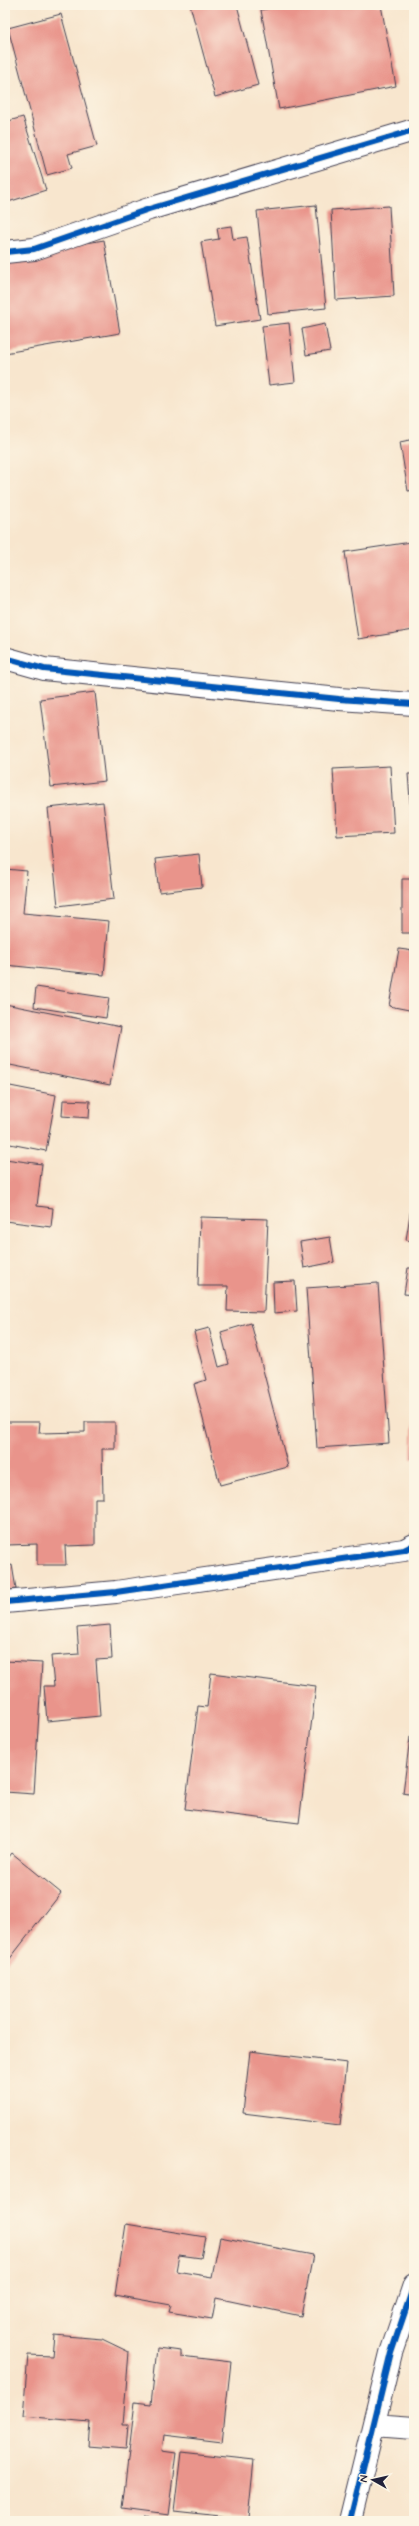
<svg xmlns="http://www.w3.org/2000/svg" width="419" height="2526" font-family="Mynerve,sans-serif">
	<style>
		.building { fill: #e9948b }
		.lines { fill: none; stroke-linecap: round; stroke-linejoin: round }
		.street-casing { stroke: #423f51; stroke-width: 24 }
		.street { stroke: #fff; stroke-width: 22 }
		.cycleway-casing { stroke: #fcf5e5; stroke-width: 8 }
		.cycleway { stroke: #0057b8; stroke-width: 6 }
	</style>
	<rect width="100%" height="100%" fill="#fcf5e5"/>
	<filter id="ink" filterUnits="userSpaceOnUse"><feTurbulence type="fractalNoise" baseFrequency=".025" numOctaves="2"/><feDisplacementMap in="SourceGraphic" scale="8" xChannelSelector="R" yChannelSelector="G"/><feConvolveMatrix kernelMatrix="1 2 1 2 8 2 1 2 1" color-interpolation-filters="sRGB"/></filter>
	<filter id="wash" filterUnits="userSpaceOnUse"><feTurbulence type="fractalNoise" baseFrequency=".012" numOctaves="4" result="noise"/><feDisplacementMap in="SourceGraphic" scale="16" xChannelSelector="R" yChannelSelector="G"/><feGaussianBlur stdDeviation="0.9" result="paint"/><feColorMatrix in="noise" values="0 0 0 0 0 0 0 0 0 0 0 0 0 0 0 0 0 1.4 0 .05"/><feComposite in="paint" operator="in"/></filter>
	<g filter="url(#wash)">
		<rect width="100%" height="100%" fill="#f8e6ce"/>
		<g id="blocks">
			<path class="building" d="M190 5H237L258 85 215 97Z
				M288 5H381L396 86 279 109 261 10Z
				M61 14 97 146 68 154 72 168 47 175 8 28Z
				M23 117 46 190 5 203V122Z
				M316 205 326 308 268 314 257 211Z
				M389 206 394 296 336 300 331 210Z
				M231 226 233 239 247 237 260 319 215 326 201 242 219 239 217 228Z
				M104 240 120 333 5 353V257Z
				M289 323 295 382 269 385 262 326Z
				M325 324 330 351 306 355 302 329Z
				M414 439V490L408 491 400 442Z
				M411 542 414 559V630L358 639 345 552Z
				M95 692 105 781 51 787 40 699Z
				M390 766 394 833 337 836 333 769Z
				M408 774H414V837L413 838Z
				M103 802 114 899 58 906 48 808Z
				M199 854 202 887 159 892 155 859Z
				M5 869 27 871 23 913 109 921 104 975 5 965Z
				M402 879H414V933H402Z
				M399 949 414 951V1011L389 1006Z
				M36 987 109 998 106 1018 34 1007Z
				M5 1004 121 1027 110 1085 5 1064Z
				M5 1085 56 1095 46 1151 5 1143Z
				M63 1100 90 1101 89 1118 62 1116Z
				M5 1159 42 1164 37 1206 53 1208 51 1227 5 1221Z
				M413 1195H414V1241L406 1240Z
				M200 1217 268 1219 264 1312 227 1311 228 1286H198Z
				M330 1237 334 1262 304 1268 300 1242Z
				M408 1268H414V1295L404 1294Z
				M295 1281 297 1311 274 1313 273 1282Z
				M378 1283 389 1443 317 1448 306 1288Z
				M251 1323 288 1467 220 1485 194 1384 206 1380 194 1332 209 1328 219 1367 229 1364 221 1332Z
				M413 1418H414V1459H411Z
				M5 1422H40L39 1433 85 1432V1422H115V1449H102L103 1498H95V1545L65 1546 66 1565H37V1544L7 1545Z
				M12 1565 16 1589 5 1591V1567Z
				M110 1625 112 1659 96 1660 100 1716 47 1721 44 1686H54L51 1656 79 1654 77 1628Z
				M5 1661 42 1663 34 1794 5 1792Z
				M211 1673 316 1686 299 1823 185 1809 198 1706 207 1707Z
				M410 1737 414 1738V1795L403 1793Z
				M12 1853 61 1893 5 1965V1862Z
				M250 2051 347 2063 340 2125 243 2113Z
				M126 2224 205 2237 201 2258 179 2255 176 2271 212 2277 220 2237 313 2255 301 2316 216 2298 212 2319 169 2312 171 2305 115 2295Z
				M54 2335 102 2339 129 2352 123 2425H128L126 2449 88 2446 90 2422 23 2416 28 2355 52 2356Z
				M157 2348 181 2351V2356L231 2362 222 2442 164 2435 162 2451 176 2453 168 2515 122 2509 135 2402 151 2404Z
				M181 2452 254 2460 248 2519 174 2511Z
				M144 2518 160 2520V2521H144Z"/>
		</g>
	</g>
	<g filter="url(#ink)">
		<use href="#blocks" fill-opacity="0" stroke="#423f51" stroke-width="1"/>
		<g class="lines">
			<g class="street-casing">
				<path id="street" d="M5 252 34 249 149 209 414 130
					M5 658 44 669 339 699 414 704
					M5 1602 116 1592 404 1550 414 1545
					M374 2425 414 2428
					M350 2521 391 2353 414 2285"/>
			</g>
			<use href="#street" class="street"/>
			<g class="cycleway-casing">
				<path id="cycleway" d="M5 252 34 249 149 209 414 130
					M5 658 44 669 339 699 414 704
					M5 1602 116 1592 404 1550 414 1545
					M350 2521 391 2353 414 2285"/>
			</g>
			<use href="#cycleway" class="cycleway"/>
		</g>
	</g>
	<rect width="419" height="2526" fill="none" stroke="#fcf5e5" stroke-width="20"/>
	<g transform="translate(373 2480) rotate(278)" stroke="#fcf5e5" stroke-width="3" paint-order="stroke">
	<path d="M0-3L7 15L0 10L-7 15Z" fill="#22223b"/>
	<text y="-6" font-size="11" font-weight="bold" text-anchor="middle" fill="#22223b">N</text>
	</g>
</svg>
